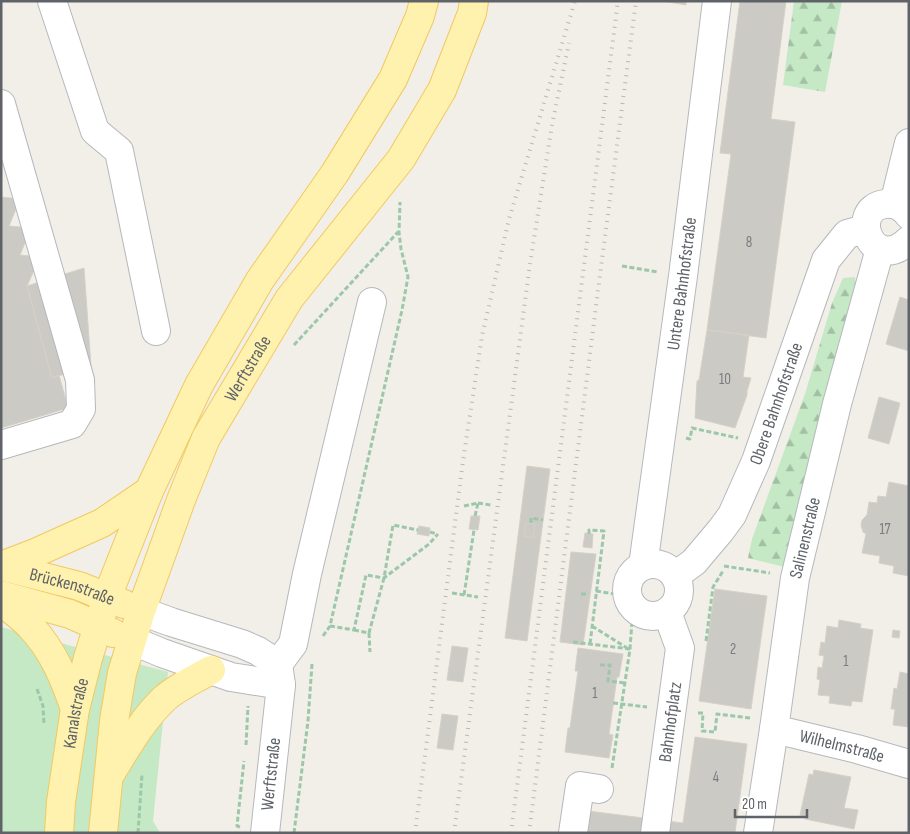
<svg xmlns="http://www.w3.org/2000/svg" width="910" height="834" font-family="'Sofia Sans Condensed',sans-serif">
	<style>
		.grass { fill: #c5e8c5 }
		.forest { fill: url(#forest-firs) }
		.building { fill: #cccac5; stroke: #d6d1c6 }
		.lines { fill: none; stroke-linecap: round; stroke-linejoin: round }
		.minor-casing { stroke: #b5b8bc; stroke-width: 30 }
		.major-casing { stroke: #f2c960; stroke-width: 30 }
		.path { stroke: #9cc7a9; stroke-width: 3; stroke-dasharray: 5 2.5; stroke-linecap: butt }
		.minor { stroke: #fff; stroke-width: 28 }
		.major { stroke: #fff2af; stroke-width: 28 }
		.rail { stroke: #b6b7b8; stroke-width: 4; stroke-dasharray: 1 6; stroke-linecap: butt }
		.labels { text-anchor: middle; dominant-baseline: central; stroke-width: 4; stroke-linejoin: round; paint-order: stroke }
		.number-label { font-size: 15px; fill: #7a7d7f }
		.street-label { font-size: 18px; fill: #5f6368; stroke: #fff }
	</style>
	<defs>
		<pattern id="forest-firs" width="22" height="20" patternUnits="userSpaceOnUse" patternTransform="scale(1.25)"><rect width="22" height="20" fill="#c5e8c5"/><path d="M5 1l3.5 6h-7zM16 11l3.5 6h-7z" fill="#a3c0a4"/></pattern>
	</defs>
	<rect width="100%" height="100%" fill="#f1efe8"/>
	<path class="grass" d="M1 627 168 672 153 821 160 833H1Z"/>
	<path class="forest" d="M794 1H842L825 92 783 85Z
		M855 277 856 290 785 567 748 558 752 539 805 394 832 303 843 278Z"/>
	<path class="building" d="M663 1H686V5Z
		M740 1H786L771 119 795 122 766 338 707 330 731 154 720 153Z
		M1 197 20 199 9 226 31 228 20 255 40 257 27 286 52 378 59 375 68 408 1 428Z
		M84 268 91 366 52 378 27 286Z
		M900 297 909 300V351L886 344Z
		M707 330 749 335 743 377 751 378 747 391V395L735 428 695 418 697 381 699 380Z
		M879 397 900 403 889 444 868 438Z
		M527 466 550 469 527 641 505 638Z
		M889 482 909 486V576L893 573 894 566 879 563 880 556 862 553 866 534 863 532 861 525 862 520 867 515 869 502 877 503 878 496 886 497Z
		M471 516H480L478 530 469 529Z
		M526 523 535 524 533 538 524 536Z
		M419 526 430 528 429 536 417 534Z
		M585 533 593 534 592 548 583 547Z
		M571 552 596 554 583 645 560 642Z
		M715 589 767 596 751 709 699 701Z
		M839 620 861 624 860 628 873 630 862 702 852 701 851 706 829 703 830 696 818 695 820 680 817 679 818 667 822 668 824 656 819 655 821 642 825 643 827 626 838 628Z
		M893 630 900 631 899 638 892 637Z
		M452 646 468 648 463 682 447 680Z
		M578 648 623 654 619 677H617L609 734 613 735 609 758 565 752 568 728H570L578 671H575Z
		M900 672 909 674V727L893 725 895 709H891L894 688 897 689Z
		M442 714 458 716 453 750 437 748Z
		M695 737 747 744 735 833H577L580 810 683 823Z
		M814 770 851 777 844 808 858 810 854 829 805 819V816L800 815 809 774 813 775Z"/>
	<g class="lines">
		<g class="minor-casing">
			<g id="minor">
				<path d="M52 1 95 131 119 151 156 331"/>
				<path d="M1 104 80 380 81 409 72 424 1 445"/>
				<path d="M894 204 909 143"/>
				<path d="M909 215C903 207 896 203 885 204 847 209 872 276 909 240"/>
				<circle cx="653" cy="590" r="26"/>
				<path id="s1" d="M643 566 683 276 717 1"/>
				<path id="s2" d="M675 576 694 562 721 530 732 515 756 461 826 260 847 234 865 229"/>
				<path d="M141 611 171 622 242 644 258 651 278 664 281 685 265 833"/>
				<path d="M131 640 162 653 231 677 281 685"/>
				<path d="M278 664 293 644 307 574 372 302"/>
				<path id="s3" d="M774 729 857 749 909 764"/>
				<path d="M573 833 580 786 599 789"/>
				<path id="s4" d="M655 833 680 648 667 612"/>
				<path id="s5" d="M758 833 774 729 795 578 837 404 880 249"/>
			</g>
		</g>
		<g class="major-casing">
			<g id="major">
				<path d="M1 566 35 553 102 523 149 491"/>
				<path id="s6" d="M1 566 79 586 124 604"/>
				<path d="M1 595 70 614 113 633"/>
				<path d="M1 601C11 610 22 617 31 627 53 650 65 680 75 709"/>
				<path d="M111 773C127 747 142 720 164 699 177 687 195 679 211 670"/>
				<path id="s7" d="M59 833 61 802 75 709 88 658 107 597 149 491 199 385 260 280 335 173 393 79 420 16 424 1"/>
				<path id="s8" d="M103 833 114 721 122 673 141 611 181 500 206 438 289 299 401 159 442 90 472 13 474 1"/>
			</g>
		</g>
		<path class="path" d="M622 266 658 272
			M294 345 398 232
			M686 438 690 439 692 428 738 438
			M478 503 491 505
			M464 506 478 503 475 516
			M531 523V518L543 520
			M430 532 437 534
			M589 534V530L604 531 590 644
			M724 566 770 573
			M596 591 627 596
			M452 593 478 597
			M581 594H586
			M464 595 474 530
			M330 626 354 630 366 575 384 578 429 544 438 534
			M592 626 627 648
			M354 630 369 633 384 578 393 525 418 530
			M369 633 370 652
			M323 636 330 626 402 310 408 277 401 249 399 232 400 202
			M706 641 713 587 723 571
			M573 642 630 649
			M600 665H610L608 681 625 683
			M37 689 43 706 44 724
			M613 703 647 707
			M698 713H703L702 731 715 732 717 714 750 718
			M246 745 248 706
			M612 768 630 649 633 607
			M240 827 237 826 244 761
			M138 833 142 774
			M294 833 308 721 312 664"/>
		<use href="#minor" class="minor"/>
		<use href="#major" class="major"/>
		<path class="rail" d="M415 833 463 461 482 336 509 219 575 1
			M454 833 530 264 552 125 569 43
			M511 833 618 1
			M529 833 600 275 636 1"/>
	</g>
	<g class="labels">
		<g class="number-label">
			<text x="749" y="242">8</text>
			<text x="725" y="379">10</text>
			<text x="885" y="529">17</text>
			<text x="733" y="649">2</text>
			<text x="846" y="661">1</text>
			<text x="595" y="693">1</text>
			<text x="716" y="777">4</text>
		</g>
		<g class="street-label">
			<text stroke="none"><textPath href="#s1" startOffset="285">Untere Bahnhofstraße</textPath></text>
			<text stroke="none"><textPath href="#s8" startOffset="492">Werftstraße</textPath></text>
			<text stroke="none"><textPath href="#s2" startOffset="204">Obere Bahnhofstraße</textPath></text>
			<text stroke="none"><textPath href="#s5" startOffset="299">Salinenstraße</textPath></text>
			<text stroke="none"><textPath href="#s6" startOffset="74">Brückenstraße</textPath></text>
			<text stroke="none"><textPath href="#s7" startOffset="121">Kanalstraße</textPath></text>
			<text stroke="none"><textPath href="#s4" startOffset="112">Bahnhofplatz</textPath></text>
			<text stroke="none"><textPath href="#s3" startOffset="70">Wilhelmstraße</textPath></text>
			<text transform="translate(271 774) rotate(-84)">Werftstraße</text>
		</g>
	</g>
	<rect width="910" height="834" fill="none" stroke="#5f6368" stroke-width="5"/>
	<path d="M735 809v8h72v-8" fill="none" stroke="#5f6368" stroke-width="2.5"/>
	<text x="742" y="809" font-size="15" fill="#5f6368" stroke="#ffffff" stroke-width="4" paint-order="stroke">20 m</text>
</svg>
